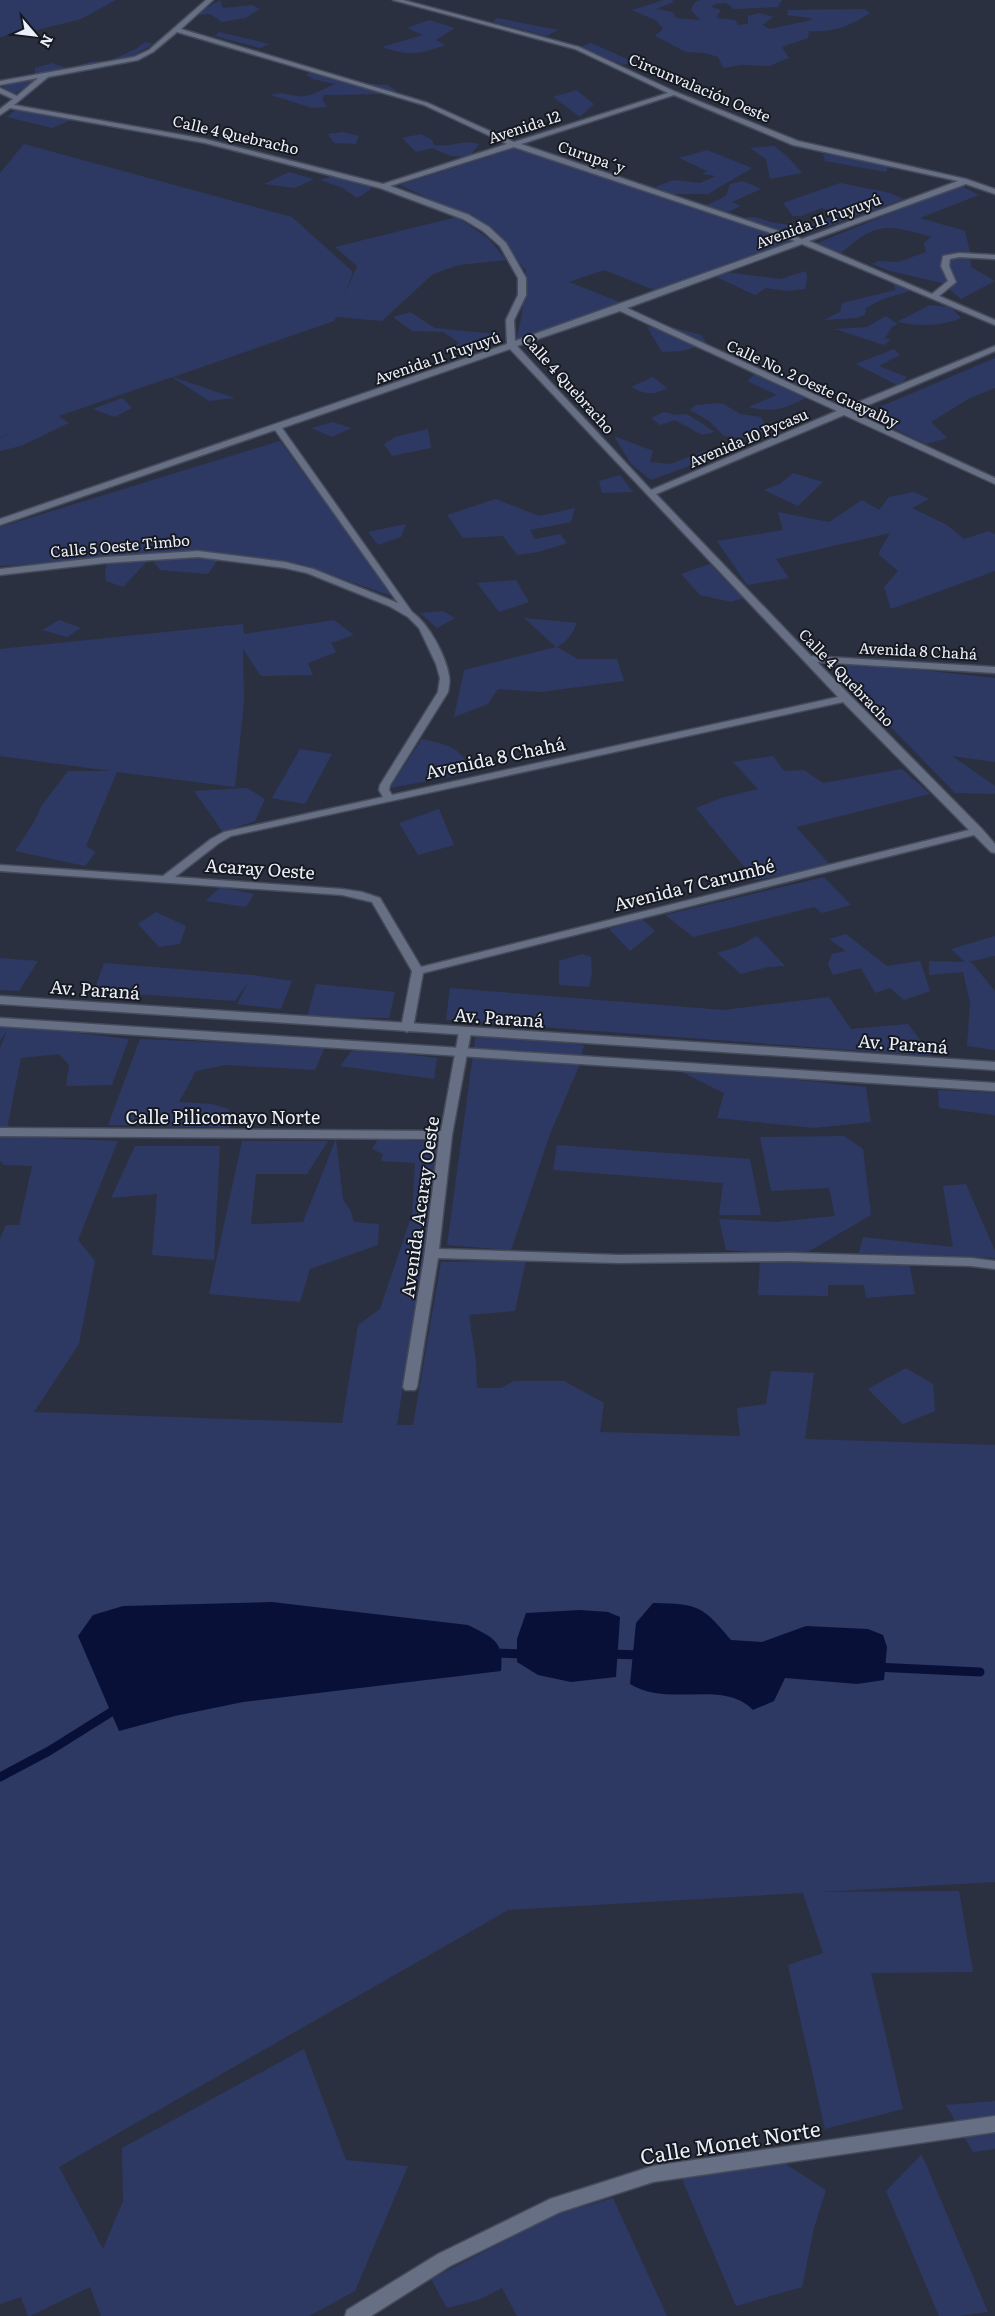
<svg xmlns="http://www.w3.org/2000/svg" width="995" height="2316" font-family="Literata,serif">
	<style>
		.green { fill: #2d3963 }
		.water { fill: #091038 }
		.lines { fill: none; stroke-linecap: round; stroke-linejoin: round }
		.stream { stroke: #091038; stroke-width: 9 }
		.minor-casing { stroke: #464b5a; stroke-width: 3 }
		.tertiary-casing { stroke: #464b5a; stroke-width: 3 }
		.minor { fill: #676f85; fill-rule: evenodd }
		.tertiary { fill: #676f85; fill-rule: evenodd }
		.labels { text-anchor: middle; dominant-baseline: central; stroke-width: 4; stroke-linejoin: round; paint-order: stroke }
		.far-street-label { font-size: 15px; fill: #ebeff9; stroke: #161920 }
		.street-label { font-size: 18px; fill: #ebeff9; stroke: #161920 }
		.near-street-label { font-size: 21px; fill: #ebeff9; stroke: #161920 }
	</style>
	<rect width="100%" height="100%" fill="#2b3040"/>
	<path class="green" d="M0 0H116L81 19 37 30 0 37Z
		M220 0 223 8 252 5 260 9 245 18 222 22 210 14 195 15Z
		M664 0H672L674 2 656 9 673 12 676 18 700 20 691 10 695 2 700 0H782L778 7 734 9 726 3 715 4 711 7 721 10 716 18 735 20 738 25 748 24V16L760 13 773 17 762 25 770 29 812 20 810 18 787 15 788 10 865 9 870 13C851 26 832 33 809 31L808 38 782 47 789 58 769 66 742 65 723 68 718 57 705 53 686 52 655 36 663 29 657 21 632 10Z
		M497 18 558 30 546 36 493 22Z
		M429 20 455 28 436 40 445 45C417 55 409 56 382 47L423 35 407 28Z
		M219 32 270 44 260 48 215 36Z
		M145 42 153 44 130 58 50 72 16 93 2 96 4 82 35 75V68L52 63 67 68 90 62 109 61 136 49Z
		M591 43 634 62 623 65 580 47Z
		M310 72 341 82 387 85 397 91 382 94 324 95 322 99 327 107 312 108 271 95C282 91 287 95 298 96 310 98 323 89 335 84L313 79 306 75Z
		M576 90 594 104 580 117 553 97Z
		M16 109 71 120 52 128 7 117Z
		M343 132 359 136 356 144 334 143 328 134Z
		M421 134 432 140 434 145C454 148 459 139 479 144L469 157 451 156 432 148 416 152 402 138Z
		M24 144 292 217 353 272 344 296 357 266 335 247 457 217 489 239 506 260 459 265 433 274 382 321 336 317 334 321 173 377 235 398 209 401 172 377 59 416 69 423 21 446 0 451V438L13 433 0 437V173Z
		M774 146 787 156 802 173 770 179 766 159 750 148Z
		M518 147 794 241 662 293 604 270 569 282 622 303 516 340 522 315 526 270 483 224 400 185Z
		M707 150 752 168 708 194H671L655 187 674 180 700 183 716 176 702 174 707 171 679 158Z
		M823 154 889 164 886 172 825 161Z
		M289 172 314 179 295 188 264 184Z
		M341 174 372 184 370 190 357 198 343 188 320 180Z
		M743 181 761 189 732 202 741 206 728 212 705 206 726 196 730 184Z
		M840 183 890 193 904 199 810 233H779L744 218C755 215 760 219 770 222 795 227 816 226 839 214L822 208 802 216H793L783 203Z
		M960 185 979 195 920 218 965 231 970 252 971 267 995 281 961 299 942 283 890 271 872 264 878 261 898 262 926 252 924 243 931 237C888 224 876 222 841 253L815 244Z
		M806 271 807 279 805 289 788 291 766 288 755 295 714 276 724 272 781 279Z
		M893 282 910 291 883 299 866 308 865 315 856 318 824 320 840 312 842 303 895 290Z
		M930 305 950 307 961 318C939 327 920 326 897 322Z
		M410 312 435 328 495 334 486 346 454 350 446 348 460 343 443 332 412 331 393 317Z
		M886 316 898 324 892 327 885 338 891 340 884 345 835 329 867 327Z
		M647 327H671L701 335 707 344 682 351 662 352Z
		M894 349 900 355 879 366 907 377 899 386 856 364Z
		M995 358V388L970 398 931 422 947 438 926 444 863 414Z
		M755 374 775 375 798 380 813 394C790 407 774 414 748 407L777 395 747 381Z
		M653 377 667 388C653 396 644 394 631 387Z
		M122 398 132 408 115 417 93 409Z
		M722 403 740 414 761 417 768 429 747 439 724 436 709 421 690 410 696 405Z
		M664 412 676 415 687 414 715 432 702 435 675 420 660 425 651 418Z
		M333 422 351 428 332 437 311 428Z
		M428 429 431 448 392 456 384 444 395 437Z
		M614 436 653 451 650 462 670 464 705 451 716 454 687 467 651 480 631 464Z
		M280 441 397 598 301 564 228 557H220L208 574 160 570 152 560 167 558 151 557 123 587 106 581 105 570 108 562 142 561 149 557 0 566V527Z
		M793 473 823 482 798 506 764 490 780 484Z
		M620 475 633 492 602 493 599 481Z
		M914 492 929 499 912 508 947 525 964 539 989 531 995 534V571L891 609 884 587 898 571 878 554 890 533 776 559 789 578 747 585 717 541 783 530 778 512 829 522 862 500 879 510 889 497Z
		M496 499 539 516 575 508 571 522 530 530 535 539 560 534 567 543 538 552 517 555 503 536 463 538 447 515Z
		M406 524 401 537 378 545 368 532Z
		M710 564 743 598 731 602 700 595 681 574Z
		M516 580 529 602 499 612 477 583Z
		M443 611 455 618 437 628 420 613Z
		M524 618 577 623C572 635 567 641 557 647L578 659H617L624 681 540 692 498 689 488 704 454 717 464 670 556 647Z
		M59 620 81 628 67 637 42 630Z
		M334 620 354 635 331 643 336 652 308 663 313 675 261 676 243 649 244 703 235 787 117 772 86 846 96 852 85 866 15 851 34 822 42 805 68 771H111L0 756V649L243 624 244 634Z
		M826 660 995 678V762L952 756 995 786V794L955 793Z
		M422 739C444 744 465 747 470 773L390 788Z
		M300 749 332 754 305 804 272 798Z
		M773 756 784 771 804 770 823 783 902 769 930 794 796 827 832 867 755 880 696 808 721 798 758 789 733 762Z
		M247 788 265 799 255 821 223 832 194 791Z
		M439 809 454 845 418 855 399 823Z
		M824 877 851 905 822 913 814 907 693 937 665 915Z
		M220 887 254 894 246 907 206 901Z
		M156 912 186 926 180 944 159 947 138 924Z
		M642 919 655 931 630 951 609 929Z
		M846 934 887 966 920 961 930 991 904 1000 890 988 875 993 861 968 833 975 828 964 832 954 846 951 829 939Z
		M757 936 785 966 768 967 741 974 717 953 737 947Z
		M995 936V956L968 962 972 963 995 991V1050L967 1046 970 1003 963 972 929 975V961L965 962 951 949Z
		M582 954 591 957 592 972 589 987 559 985V961Z
		M0 958 38 961 19 991 0 990Z
		M104 963 252 975 292 981 281 1009 237 1004 249 981 235 1001 94 991Z
		M316 984 395 992 389 1018 307 1017Z
		M450 988 724 1010 829 997 851 1029 908 1024 932 1056 446 1020Z
		M11 1025 129 1039 112 1085 66 1086 69 1065 59 1054 21 1058 7 1129H0V1048L7 1031 0 1040V1027L8 1028Z
		M476 1033 584 1045 579 1066 550 1134 511 1250 447 1245Z
		M140 1039 325 1047 315 1070 226 1065 196 1071 179 1102 212 1104 229 1109V1128L108 1125Z
		M354 1048 437 1058 434 1079 340 1066Z
		M672 1067 866 1087 871 1122 814 1128 717 1118 724 1093Z
		M938 1090 995 1093V1115L939 1108Z
		M0 1136 118 1141 78 1240 95 1261 79 1344 34 1412 342 1423 358 1325 380 1309 412 1214 415 1163 381 1161 383 1154 372 1149 378 1139 440 1142 397 1425H413L441 1262 526 1260 515 1311 469 1315 476 1362 477 1388H501L514 1381H564L604 1403 600 1432 740 1436 737 1408 766 1404 771 1371 814 1373 805 1439 995 1445V1882L819 1892 959 1891 973 1972 871 1973 903 2109 825 2129 788 1965 823 1953 803 1893 508 1910 59 2167 103 2249 123 2201 122 2148 304 2049 346 2160 408 2166 355 2291 309 2316H101L90 2287 30 2316H28L21 2297 0 2304V1239L6 1225H19L32 1166 4 1165 0 1161Z
		M844 1136 863 1149 871 1215 801 1256 726 1250 719 1219 776 1222 835 1216 829 1188 771 1191 760 1137Z
		M336 1139 343 1199 351 1212 354 1222 379 1224 378 1245 310 1269 300 1302 209 1294 242 1141H328L307 1174H256L251 1224 303 1222Z
		M557 1145 750 1159 761 1215H719L723 1183 553 1170Z
		M135 1146H220L214 1260 152 1255 157 1194 111 1198Z
		M966 1184 995 1251V1258L859 1253 863 1237 953 1247 943 1186Z
		M760 1259 909 1262 915 1294 866 1298 864 1285H828V1296L758 1295Z
		M906 1368 933 1384 935 1411 903 1424 868 1389Z
		M995 2101V2149L973 2152 946 2105Z
		M922 2154V2155L988 2312 959 2316H939L886 2191Z
		M781 2161 826 2190 814 2228 802 2287 736 2306 681 2177Z
		M613 2198 667 2316H517L502 2288 478 2300 447 2308 431 2279 557 2214Z"/>
	<path class="water" d="M272 1602 468 1625C493 1638 504 1640 501 1671L243 1702 175 1716 119 1731 78 1636 93 1615 123 1606Z
		M653 1603C698 1604 702 1605 731 1640L762 1642 806 1626 868 1629 883 1635 887 1647 884 1680 857 1684 785 1678 774 1701 753 1710C723 1679 669 1708 630 1684L636 1623Z
		M580 1610 608 1612 620 1617 616 1677 571 1682 538 1675 517 1662V1639L526 1613Z"/>
	<g class="lines">
		<path class="stream" d="M493 1653 525 1654
			M608 1654 642 1655
			M875 1667 980 1672
			M0 1777 49 1751 116 1709"/>
		<g class="minor-casing">
			<path id="minor" d="M206 0H213L181 29 428 103 514 142 668 93 575 49 393 0H403L579 47 676 92 798 141 966 179 995 189V194L966 184 809 241 932 294 948 281 941 266 943 256 959 253 995 255V259L959 257 950 259 949 266 956 282 939 296 995 320V325L802 244 627 308 844 408 995 346V351L852 412 995 478V484L844 415 656 494 811 656 995 667V673L817 662 982 829 995 844V853L991 852 974 835 423 973 413 1028 407 1032 401 1028 412 971 372 902 342 895 0 871V865L163 876 211 839 224 832 383 797 379 790 380 785 438 692 440 678 436 664 419 628 408 617 389 606 307 573 285 568 198 557 105 563 0 575V569L105 557 198 551 285 562 313 569 398 603 275 430 0 525V519L507 344 506 320 518 295V278L500 246 483 231 463 219 380 188 205 143 10 108 0 115V109L13 99 0 93V88L17 96 38 78 0 85V81L134 57 149 50ZM177 32 424 105 507 144 383 184 205 139 14 105 48 77 138 60 153 52ZM674 95 793 145 958 181 802 239 521 144ZM514 147 795 241 515 341 514 320 526 295V278L506 243 489 227 469 215 390 186ZM620 311 837 411 651 490 517 346ZM510 349 838 697 392 795 389 790 390 785 448 692C449 687 450 681 449 676 446 656 429 624 412 612L282 428ZM843 702 969 830 421 967 380 898 362 892 342 889 175 877 219 843 231 836Z
				M465 1028 471 1032 452 1135 439 1249 619 1255 791 1253 971 1258 995 1261V1269L971 1266 791 1261 619 1263 438 1258 417 1387 415 1390H405L403 1387 424 1258 439 1139 0 1136V1128L441 1131 459 1032Z
				M995 2116V2132L653 2182 560 2212 450 2266 371 2316H345L347 2310 438 2254 550 2199 653 2166Z"/>
		</g>
		<g class="tertiary-casing">
			<path id="tertiary" d="M0 996 995 1062V1070L0 1004Z
				M0 1018 995 1083V1091L0 1026Z"/>
		</g>
		<use href="#minor" class="minor"/>
		<use href="#tertiary" class="tertiary"/>
	</g>
	<g class="labels">
		<g class="far-street-label">
			<text transform="translate(700 87) rotate(23)">Circunvalación Oeste</text>
			<text transform="translate(524 126) rotate(-18)">Avenida 12</text>
			<text transform="translate(236 134) rotate(13)">Calle 4 Quebracho</text>
			<text transform="translate(592 156) rotate(19)">Curupa´y</text>
			<text transform="translate(818 220) rotate(-20)">Avenida 11 Tuyuyú</text>
			<text transform="translate(437 357) rotate(-19)">Avenida 11 Tuyuyú</text>
			<text transform="translate(569 383) rotate(48)">Calle 4 Quebracho</text>
			<text transform="translate(813 383) rotate(25)">Calle No. 2 Oeste Guayalby</text>
			<text transform="translate(748 437) rotate(-23)">Avenida 10 Pycasu</text>
			<text transform="translate(120 545) rotate(-5)">Calle 5 Oeste Timbo</text>
			<text transform="translate(918 650) rotate(3)">Avenida 8 Chahá</text>
			<text transform="translate(847 677) rotate(46)">Calle 4 Quebracho</text>
		</g>
		<g class="street-label">
			<text transform="translate(495 757) rotate(-12)">Avenida 8 Chahá</text>
			<text transform="translate(260 868) rotate(4)">Acaray Oeste</text>
			<text transform="translate(694 884) rotate(-14)">Avenida 7 Carumbé</text>
			<text transform="translate(95 989) rotate(4)">Av. Paraná</text>
			<text transform="translate(499 1017) rotate(4)">Av. Paraná</text>
			<text transform="translate(903 1043) rotate(4)">Av. Paraná</text>
			<text x="223" y="1116">Calle Pilicomayo Norte</text>
			<text transform="translate(419 1207) rotate(-82)">Avenida Acaray Oeste</text>
		</g>
		<g class="near-street-label">
			<text transform="translate(730 2141) rotate(-9)">Calle Monet Norte</text>
		</g>
	</g>
	<g transform="translate(35 35) rotate(118)" stroke="#161920" stroke-width="4" paint-order="stroke">
	<path d="M0-4L9 19L0 12L-9 19Z" fill="#ebeff9"/>
	<text y="-8" font-size="14" font-weight="bold" text-anchor="middle" fill="#ebeff9">N</text>
	</g>
</svg>
